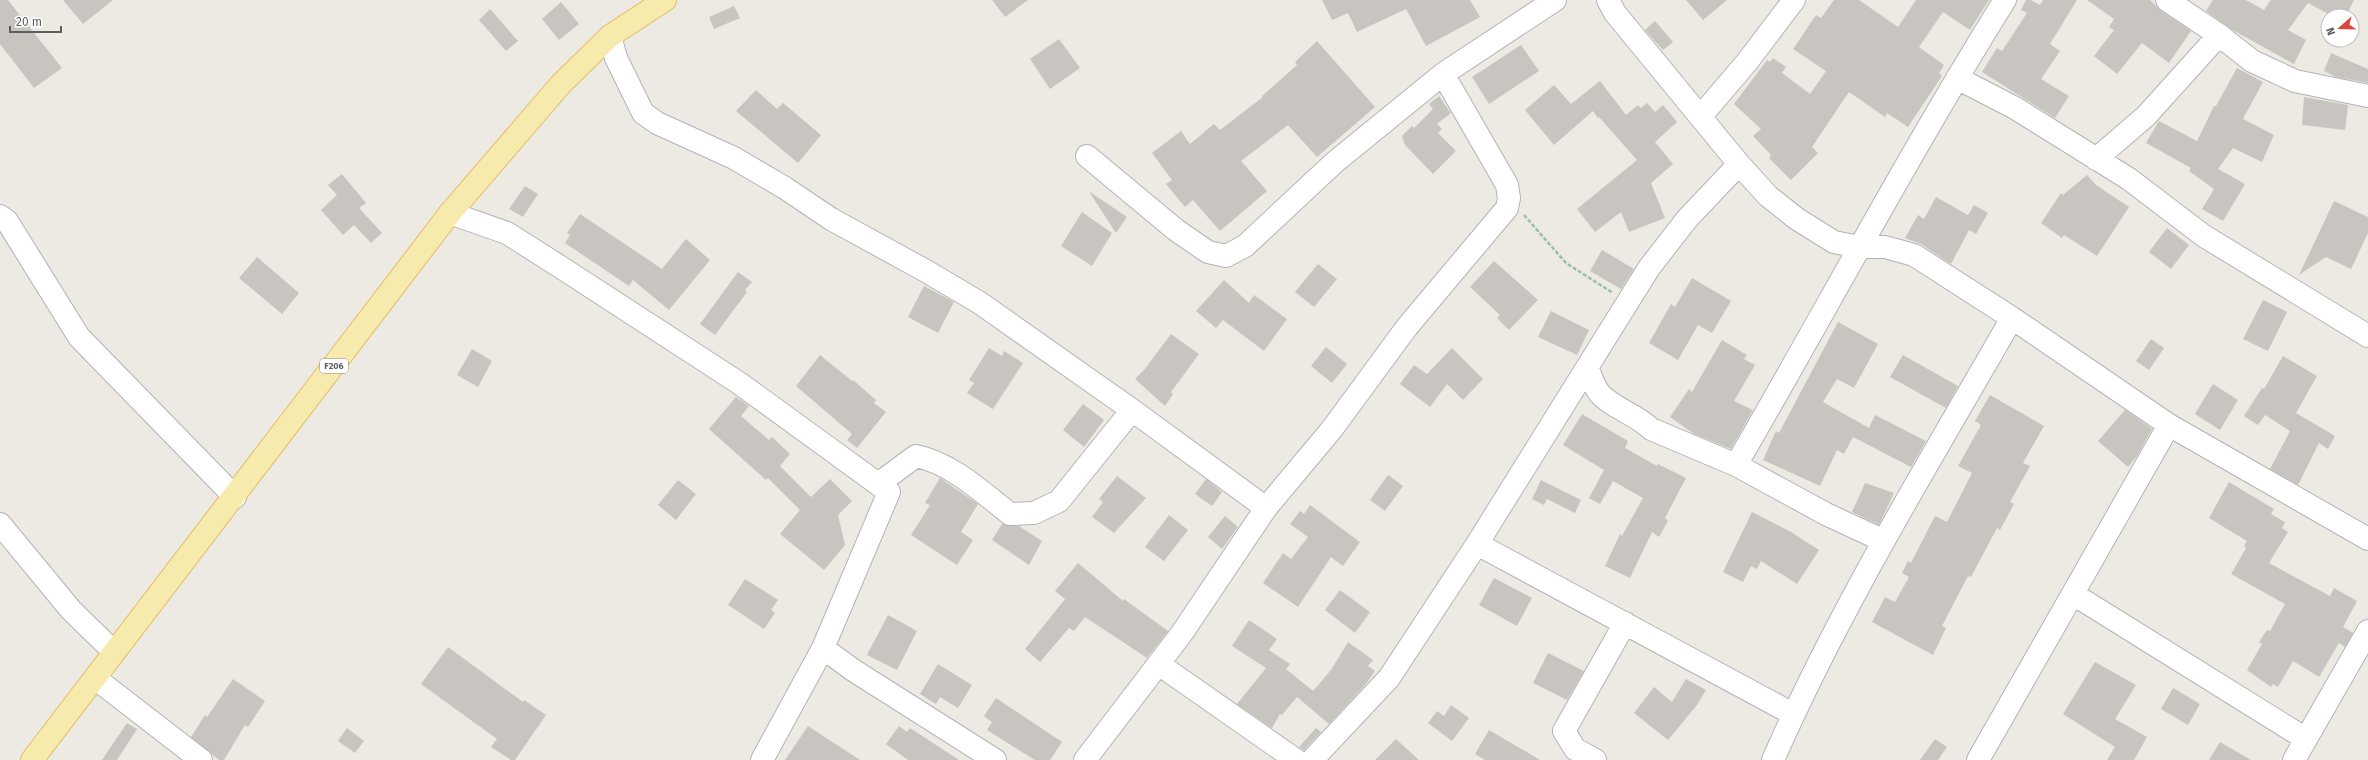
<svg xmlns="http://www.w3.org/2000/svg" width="2368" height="760" font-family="'Fira Sans',sans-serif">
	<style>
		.building { fill: #c8c5c0 }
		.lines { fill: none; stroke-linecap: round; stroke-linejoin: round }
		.minor-casing { stroke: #b0b3b7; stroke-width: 24 }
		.major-casing { stroke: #e4be64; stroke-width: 24 }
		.path { stroke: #9ac0a4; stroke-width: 2.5; stroke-dasharray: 4 2; stroke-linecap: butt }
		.minor { stroke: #fff; stroke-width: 22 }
		.major { stroke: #f7eaad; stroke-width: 22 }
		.labels { text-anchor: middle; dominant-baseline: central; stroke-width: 3; stroke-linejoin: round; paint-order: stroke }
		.shield { fill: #fff; stroke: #8c8f91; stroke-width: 1 }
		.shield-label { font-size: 9px; font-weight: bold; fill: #5b5f62 }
	</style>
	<rect width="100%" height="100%" fill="#eceae3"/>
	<path class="building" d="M0 0H8L62 68 34 88 0 44Z
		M63 0H113L83 24Z
		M992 0H1028L1005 17Z
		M1322 0H1470L1480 17 1426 46 1406 9 1357 32 1348 13 1332 20Z
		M1686 0H1727L1703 20Z
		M1834 0H1859L1898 27 1916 0H1989L1970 30 1943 12 1919 47 1944 65 1939 73 1942 76 1908 127 1887 113 1885 117 1849 92 1812 147 1818 153 1791 180 1769 158 1771 155 1753 136 1761 129 1734 104 1767 60 1770 62 1773 58 1786 67 1782 73 1810 94 1826 71 1793 49 1816 15 1821 18Z
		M2026 0H2031L2040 5 2043 0H2077L2050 44 2060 51 2041 79 2069 96 2055 118 1982 72 1997 48 2002 51 2027 13 2021 10Z
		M2087 0H2150L2160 10 2191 31 2169 63 2142 43 2117 74 2094 56 2114 30 2109 27 2114 19Z
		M2213 0H2246L2264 10 2271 0H2354L2346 16H2332L2308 3 2288 30 2306 40 2294 64 2231 29 2206 11Z
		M561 2 579 24 559 40 542 19Z
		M734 6 740 18 714 29 709 17Z
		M490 9 518 41 506 51 479 20Z
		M1655 21 1673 42 1663 50 1645 30Z
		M1059 39 1080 68 1050 89 1030 59Z
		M1317 41 1375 107 1317 157 1288 125 1241 161 1267 191 1220 231 1193 200 1185 207 1166 184 1172 180 1152 153 1181 131 1190 144 1214 124 1220 130 1263 97 1262 96 1297 65 1295 62Z
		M1521 45 1539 71 1489 104 1472 77Z
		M2331 53 2368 69V83L2336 77 2324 71Z
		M2237 68 2263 82 2243 119 2274 135 2262 162 2233 148 2218 169 2245 184 2223 221 2202 209 2214 189 2189 171 2191 168 2146 143 2159 121 2197 141 2214 106H2216Z
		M1600 81 1626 115 1638 105 1641 108 1647 103 1655 112 1663 105 1677 122 1655 142 1673 164 1651 183 1665 218 1629 232 1621 212 1595 232 1577 209 1637 160 1599 117 1598 118 1593 111 1554 145 1525 110 1554 85 1571 104Z
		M756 90 777 109 783 103 821 135 798 163 736 111Z
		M1439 96 1451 113 1437 124 1442 129 1438 133 1456 151 1433 174 1405 145 1402 136 1412 126 1414 128 1433 109 1429 104Z
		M2304 97 2348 105 2345 130 2302 125Z
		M342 174 366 203 359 208 382 233 371 243 354 225 343 235 321 210 337 195 328 185Z
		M2087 175 2096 185 2129 207 2097 256 2064 235 2062 238 2041 223 2061 193 2063 195Z
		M525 186 538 194 523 217 509 209Z
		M1090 192 1127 217 1116 233 1090 193Z
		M1936 197 1968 215 1974 205 1988 213 1976 234 1969 230 1951 264 1921 244 1905 238 1918 215 1924 219Z
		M2334 201 2368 217V233L2351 269 2326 257 2299 275Z
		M1082 212 1112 233 1092 266 1061 246Z
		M580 214 662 269 686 239 710 260 669 310 633 280 629 286 565 243 570 235 567 233Z
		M2167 228 2189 245 2171 269 2149 252Z
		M1602 250 1634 269 1621 289 1590 271Z
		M257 257 299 293 282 314 239 278Z
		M1494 261 1538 300 1509 330 1497 318 1500 315 1470 287Z
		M1318 264 1337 279 1314 307 1295 292Z
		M738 272 752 282 745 290 747 292 715 335 700 324Z
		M1692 278 1731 301 1712 333 1698 325 1678 360 1649 343 1671 304 1675 307Z
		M1224 280 1249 303 1254 295 1287 319 1264 351 1223 320 1216 328 1196 311Z
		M924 286 954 302 938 333 908 317Z
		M2263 300 2287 312 2268 351 2243 339Z
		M1551 311 1589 330 1577 355 1538 337Z
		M1838 322 1878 344 1854 388 1837 379 1823 402 1869 428 1875 415 1926 441 1911 467 1853 437 1844 454 1837 450 1820 486 1763 460 1776 431 1779 433Z
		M1171 334 1199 354 1171 392 1173 394 1165 406 1135 379 1144 370Z
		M2151 339 2164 348 2149 370 2136 361Z
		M1722 340 1747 355 1744 359 1755 365 1734 401 1753 410 1731 449 1694 434 1670 417 1689 389 1692 392Z
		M1326 347 1347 364 1332 383 1311 366Z
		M989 348 1002 356 1004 351 1023 363 993 409 967 393 974 383 969 380Z
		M1452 348 1483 379 1463 400 1447 384 1430 407 1400 384 1414 365 1427 374Z
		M472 349 492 361 478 387 457 375Z
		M820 355 852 381 853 380 876 400 874 403 886 412 857 448 847 440 852 434 796 386Z
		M1903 355 1958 386 1946 408 1890 377Z
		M2283 356 2317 376 2296 413 2335 436 2328 449 2319 443 2298 485 2270 469 2290 431 2265 415 2258 425 2244 416 2262 388 2264 389Z
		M2213 384 2238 400 2220 430 2195 414Z
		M1990 395 2044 426 2023 463 2030 466 2010 502 2014 504 2000 530 1997 528 1971 577 1968 576 1942 626 1946 628 1933 655 1872 622 1885 597 1895 602 1909 577 1902 573 1908 561 1911 563 1935 516 1947 522 1972 473 1958 466 1981 425 1975 421Z
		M736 397 749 406 741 416 769 440 772 437 790 454 780 466 811 497 830 479 852 501 838 515 845 545 824 570 780 534 800 510 768 478 766 480 709 429Z
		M1083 404 1104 420 1084 447 1063 430Z
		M2125 410 2152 429 2137 456 2128 467 2098 441Z
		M1582 414 1628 441 1625 448 1657 466 1658 464 1686 478 1665 518 1668 521 1659 537 1652 532 1630 578 1605 566 1620 534 1622 536 1643 498 1613 481 1600 504 1589 498 1604 470 1563 445Z
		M1388 475 1403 486 1385 511 1370 500Z
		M1117 476 1146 498 1114 533 1092 517 1103 502 1099 499Z
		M940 478 978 504 961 532 973 540 957 565 911 535 930 505 925 503Z
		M1206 479 1222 492 1212 506 1195 494Z
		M678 480 696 494 676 520 658 505Z
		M1541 480 1581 500 1575 513 1547 499 1544 505 1532 499Z
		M2229 482 2274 509 2271 514 2285 522 2282 528 2288 532 2269 563 2330 596 2334 588 2357 601 2343 627 2353 633 2345 647 2339 643 2319 677 2293 661 2278 687 2273 684 2271 687 2247 670 2262 644 2259 642 2267 630 2270 631 2285 604 2231 574 2246 548 2244 546 2247 541 2209 518Z
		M1865 483 1894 493 1879 525 1852 512Z
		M1310 505 1360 542 1343 566 1331 557 1298 607 1263 583 1283 553 1291 559 1308 537 1290 524 1300 511 1304 514Z
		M1752 512 1791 532 1819 550 1797 584 1761 561 1757 569 1751 566 1743 582 1723 572Z
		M1169 515 1188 530 1164 561 1145 547Z
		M1225 516 1238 527 1222 549 1208 537Z
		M1002 524 1019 526 1042 541 1029 565 992 540Z
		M1078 563 1123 601 1124 599 1168 631 1147 658 1085 617 1074 631 1069 628 1040 662 1025 649 1065 599 1055 591Z
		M1494 578 1532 598 1517 626 1479 605Z
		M745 579 778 600 771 610 775 613 764 629 728 605Z
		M1340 590 1370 612 1355 633 1325 610Z
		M888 615 917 631 897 670 867 655Z
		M1249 620 1277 639 1269 650 1290 664 1286 669 1313 691 1331 670 1348 642 1373 660 1368 666 1375 671 1365 685 1329 724 1297 697 1282 715 1280 714 1272 728 1237 704 1266 668 1232 646Z
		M448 647 523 702 524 700 546 715 515 760H511L491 747 497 739 421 684Z
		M1548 653 1584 671 1567 700 1533 683Z
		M2095 662 2136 685 2115 719 2147 737 2134 760H2107L2115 747 2063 714Z
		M938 664 972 685 958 708 940 697 936 704 920 694Z
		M233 679 265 701 248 727 245 725 224 760H219L191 737 205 715 207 717Z
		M1686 679 1706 690 1697 705 1668 740 1634 713 1654 687 1672 702Z
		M2173 688 2200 704 2188 725 2161 709Z
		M996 698 1062 742 1050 760H1035L987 730 992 722 984 716Z
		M1451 705 1469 718 1452 741 1428 723 1437 711 1444 716Z
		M127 723 137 729 117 760H102Z
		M808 726 860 760H785Z
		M899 726 907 732 910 728 959 760H908L886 744Z
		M347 728 364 741 355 753 338 741Z
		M1316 728 1321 732 1304 750 1299 747Z
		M1489 730 1540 760H1485L1475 754Z
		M1396 739 1419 760H1375Z
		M1935 739 1947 747 1938 760H1920Z
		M2220 742 2251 760H2209Z"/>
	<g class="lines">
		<g class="minor-casing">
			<path id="minor" d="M1608 0 1615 13 1739 164 1768 196 1797 219 1834 242 1859 247H1885L1914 255 2012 318 2169 425 2368 539
				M2167 0 2219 35 2252 61 2295 81 2368 96
				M610 36 616 58 643 113 657 123 734 158 785 188 831 219 926 271 980 303 1132 410 1266 508
				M1957 78 2015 108 2129 179 2204 236 2368 336
				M1701 116 1747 62 1794 0
				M1087 156 1176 230 1208 252 1226 256 1245 246 1335 162 1443 74 1555 0
				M2096 159 2146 116 2219 35
				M450 213 507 233 562 268 739 383 889 492 823 648 762 760
				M0 216 7 221 79 337 235 497
				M1588 368C1591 377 1594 387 1600 394 1614 409 1636 414 1651 429L1736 465 1826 514 1884 541
				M1736 465C1826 310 1910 152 2005 0
				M878 484 916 456C951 463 982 492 1010 514L1034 513 1059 501 1132 410
				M0 524 71 610 114 652
				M1477 544 1793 714
				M2073 594 2306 739
				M823 648 853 670 995 760
				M1160 665 1296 760
				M95 678 201 760
				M1085 760 1182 633 1266 508 1332 429 1407 327 1507 208 1509 198 1507 185 1443 74
				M1312 760 1389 678 1477 544 1649 268 1687 219 1739 164
				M1595 760 1575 749 1564 731 1625 623
				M1773 760C1840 607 1929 463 2012 318
				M1978 760 2169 425
				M2294 760 2368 631"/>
		</g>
		<g class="major-casing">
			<path id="major" d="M32 760 450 213 561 84 610 36 665 0"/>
		</g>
		<path class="path" d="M1524 215 1566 263 1613 293"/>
		<use href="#minor" class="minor"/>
		<use href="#major" class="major"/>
	</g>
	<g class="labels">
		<rect class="shield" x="320" y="359" width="28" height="14" rx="3"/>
		<g class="shield-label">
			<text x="334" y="366">F206</text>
		</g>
	</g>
	<g transform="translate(2340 28) rotate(250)"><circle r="19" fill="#ffffff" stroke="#bdbfc0"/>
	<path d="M0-3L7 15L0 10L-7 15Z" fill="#d9463c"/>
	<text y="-6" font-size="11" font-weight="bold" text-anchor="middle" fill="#5b5f62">N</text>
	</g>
	<path d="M10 26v6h51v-6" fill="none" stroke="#5b5f62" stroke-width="2"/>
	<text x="16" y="26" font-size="12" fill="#5b5f62" stroke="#ffffff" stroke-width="3" paint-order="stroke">20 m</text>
</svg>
